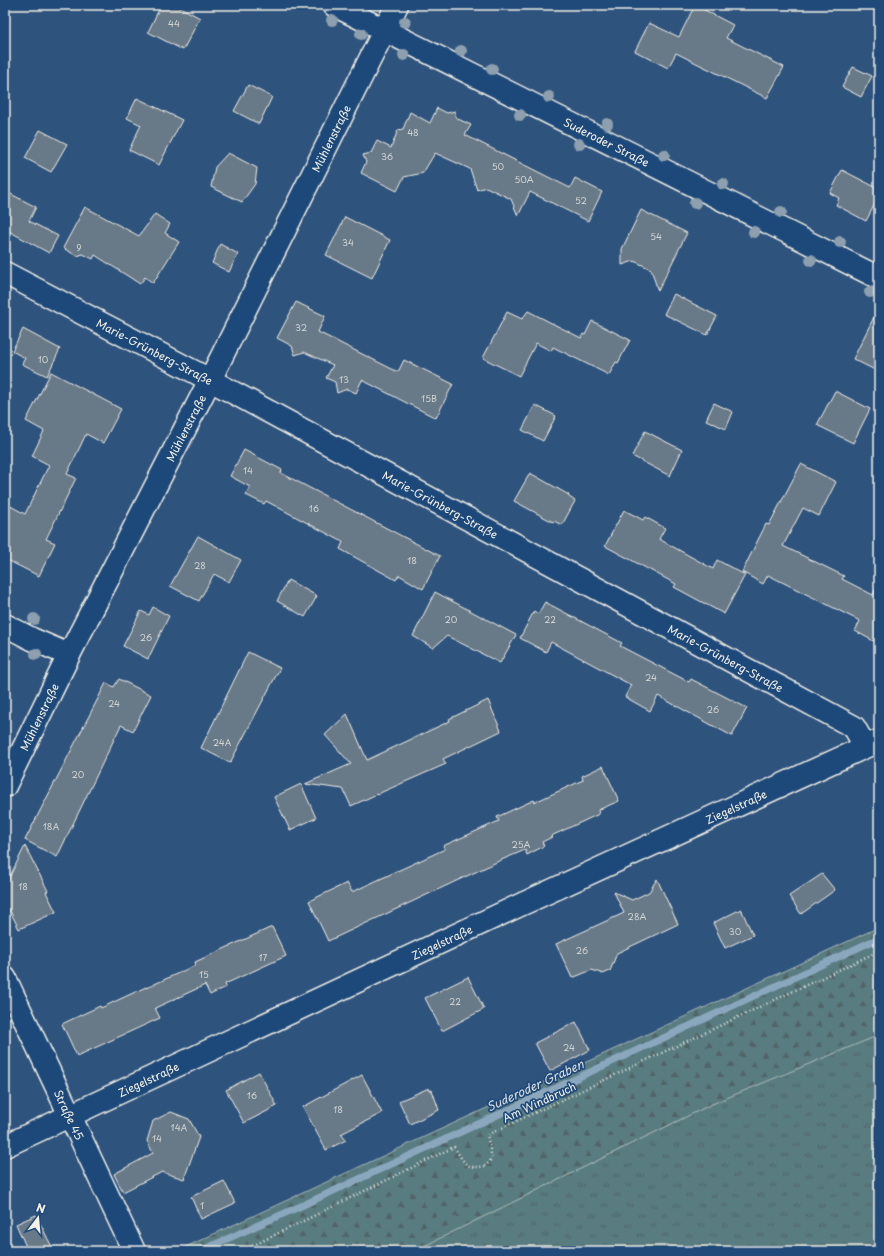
<svg xmlns="http://www.w3.org/2000/svg" width="884" height="1256" font-family="'Playpen Sans',sans-serif">
	<style>
		.grass { fill: url(#grass-tufts); stroke: #a6b6b4 }
		.forest { fill: url(#forest-firs); stroke: #a6b6b4 }
		.lines { fill: none; stroke-linecap: round; stroke-linejoin: round }
		.stream { stroke: #8ba7be; stroke-width: 7 }
		.building { fill: #687988; stroke: #f4f1e8 }
		.minor-casing { stroke: #f4f1e8; stroke-width: 25 }
		.path { stroke: #f4f1e8; stroke-width: 2.5; stroke-dasharray: 1 3; stroke-linecap: butt }
		.minor { stroke: #1f4a7a; stroke-width: 22 }
		.tree { fill: #8ea0af }
		.labels { text-anchor: middle; dominant-baseline: central; stroke-width: 3.5; stroke-linejoin: round; paint-order: stroke }
		.number-label { font-size: 9px; fill: #d1d3d0 }
		.street-label { font-size: 11px; fill: #f4f1e8; stroke: #1f4a7a }
		.water-label { font-size: 12px; font-style: italic; fill: #dadfde; stroke: #1f4a7a }
	</style>
	<defs>
		<pattern id="grass-tufts" width="24" height="20" patternUnits="userSpaceOnUse"><rect width="24" height="20" fill="#587b80"/><path d="M3 7l-1-3M5 7V3M7 7l1-3M15 17l-1-3M17 17v-4M19 17l1-3" fill="none" stroke="#516466"/></pattern>
		<pattern id="forest-firs" width="22" height="20" patternUnits="userSpaceOnUse"><rect width="22" height="20" fill="#587b80"/><path d="M5 1l3.5 6h-7zM16 11l3.5 6h-7z" fill="#516466"/></pattern>
	</defs>
	<rect width="100%" height="100%" fill="#2e537d"/>
	<filter id="ink" filterUnits="userSpaceOnUse"><feTurbulence type="fractalNoise" baseFrequency=".025" numOctaves="2"/><feDisplacementMap in="SourceGraphic" scale="8" xChannelSelector="R" yChannelSelector="G"/><feConvolveMatrix kernelMatrix="1 2 1 2 8 2 1 2 1" color-interpolation-filters="sRGB"/></filter>
	<g filter="url(#ink)">
		<path class="grass" d="M879 1035V1251H414L712 1104Z"/>
		<path class="forest" d="M879 927V1035L712 1104 414 1251H177Z"/>
		<g class="lines">
			<path class="stream" d="M200 1251 301 1206 879 938"/>
		</g>
		<path class="building" d="M161 5H176L200 18 183 50 148 32Z
			M695 5 733 25 726 38 784 67 767 98 676 53 668 68 635 51 649 23 679 37Z
			M853 67 872 76 861 97 842 87Z
			M248 85 272 97 259 124 234 111Z
			M137 98 182 120 159 165 129 150 141 125 127 118Z
			M437 108 447 113 455 111 456 118 471 125 465 135 570 188 575 178 602 192 588 221 530 192 518 216 511 199 486 187 477 190 470 169 435 153 423 173 404 177 397 191 361 173 366 162 363 155 371 153 377 141 391 148 398 130 403 129 410 112 430 123Z
			M40 130 67 144 51 172 25 158Z
			M228 153 257 168 255 184 242 202 211 187 215 167Z
			M842 170 879 189V196L866 221 836 205 839 198 830 193Z
			M5 191 36 207 29 221 58 236 49 253 5 229Z
			M85 207 139 236 155 214 170 224 165 233 179 242 153 283 145 277 140 284 95 255 93 259 83 254 77 256 63 248Z
			M641 210 687 233 658 291 651 269 634 261 622 265V249Z
			M345 217 390 240 372 278 326 255Z
			M220 244 238 254 229 272 212 263Z
			M674 294 717 316 707 335 664 314Z
			M296 302 325 316 318 332 398 372 404 360 453 384 436 418 362 380 356 393 347 389 337 393 335 382 326 378 333 365 304 352 295 355 292 346 277 338Z
			M879 307V372L853 359Z
			M528 311 581 338 583 334 585 335 592 321 630 340 618 363 616 362 609 375 553 347 551 351 536 343 519 376 483 358 507 312 522 319Z
			M23 329 60 349 47 376 22 364 25 358 12 351Z
			M51 372 121 409 103 443 86 434 67 474 76 478 46 539 55 543 39 576 5 559V503L25 514 49 465 32 456 44 431 26 421Z
			M835 391 870 409 853 443 817 425Z
			M714 403 733 412 726 429 706 420Z
			M535 405 556 416 543 441 522 430Z
			M645 431 682 450 670 476 632 456Z
			M244 450 282 470 281 473 440 556 423 589 399 575 396 580 340 549 343 542 266 501 264 504 246 495 250 487 230 476Z
			M801 464 836 482 819 516 803 508 783 546 844 576 842 579 873 595 879 583V644L855 631 860 621 768 575 763 584 742 572 766 524 769 525Z
			M530 473 569 495 568 496 575 501 562 525 554 521 553 522 514 501Z
			M624 510 643 520 645 517 665 528 659 539 713 569 717 560 745 575 724 614 674 587 676 584 605 546Z
			M198 536 241 560 229 582 214 574 199 601 170 586Z
			M288 580 317 596 305 617 277 601Z
			M435 592 516 635 500 663 447 636 433 648 413 636Z
			M545 602 622 643 620 646 689 682 691 679 747 708 732 736 658 696 650 711 625 697 631 685 551 642 546 652 520 638 534 611 538 614Z
			M153 607 169 616 148 659 123 646 141 611 149 615Z
			M248 652 280 668 230 763 201 748Z
			M119 679 151 695 133 731 121 725 57 857 25 840 106 683 114 687Z
			M488 700 501 731 443 759 446 764 382 792 378 795 377 794 351 806 343 789 305 784 351 764 325 735 347 714 367 760 450 721 449 719Z
			M603 766 619 801 598 810 599 814 551 836 552 837 542 842 544 846 527 855 525 850 499 861 328 941 309 901 347 883 352 892 445 849 443 846 499 821 497 817 534 800 535 802 583 780 582 776Z
			M301 784 316 818 290 830 274 797Z
			M25 846 48 891 46 892 56 912 19 929 10 911 5 906V886Z
			M822 874 835 890 801 914 789 896Z
			M657 879 678 924 617 953 610 971 603 974 592 970 572 978 556 944 624 913 614 892 632 900 649 892Z
			M741 909 753 935 725 948 713 923Z
			M272 927 286 956 225 984 226 987 210 995 205 985 155 1008 160 1018 77 1056 62 1024 100 1006 101 1008 146 987V988L196 965 195 962Z
			M468 977 484 1009 442 1031 425 998Z
			M576 1022 590 1050 550 1071 535 1043Z
			M259 1072 277 1106 244 1123 226 1090Z
			M362 1075 382 1113 341 1134 346 1140 326 1150 303 1107Z
			M429 1088 430 1091 432 1090 439 1110 410 1124 399 1101Z
			M171 1112 189 1119 199 1137 184 1179 162 1172 123 1192 114 1174 153 1153 147 1141 153 1121Z
			M224 1181 235 1203 201 1219 191 1197Z
			M36 1215 54 1251H28L16 1224Z"/>
		<g class="lines">
			<g class="minor-casing">
				<g id="minor">
					<path id="s1" d="M334 5 879 278"/>
					<path id="s2" d="M5 273 210 380 854 727 865 746"/>
					<path d="M5 625 32 639 69 655"/>
					<path id="s3" d="M5 786 69 655 210 380 397 5"/>
					<path id="s4" d="M5 978 134 1251"/>
					<path id="s5" d="M5 1146 518 906 878 741"/>
				</g>
			</g>
			<path class="path" d="M242 1251 454 1147C465 1163 465 1170 486 1166L492 1158 487 1135 879 951"/>
			<use href="#minor" class="minor"/>
		</g>
		<g class="tree">
			<circle cx="332" cy="20" r="6"/>
			<circle cx="405" cy="22" r="6"/>
			<circle cx="361" cy="34" r="6"/>
			<circle cx="461" cy="51" r="6"/>
			<circle cx="404" cy="55" r="6"/>
			<circle cx="492" cy="69" r="6"/>
			<circle cx="549" cy="97" r="6"/>
			<circle cx="520" cy="115" r="6"/>
			<circle cx="607" cy="124" r="6"/>
			<circle cx="579" cy="144" r="6"/>
			<circle cx="664" cy="155" r="6"/>
			<circle cx="723" cy="184" r="6"/>
			<circle cx="695" cy="203" r="6"/>
			<circle cx="781" cy="212" r="6"/>
			<circle cx="754" cy="232" r="6"/>
			<circle cx="840" cy="242" r="6"/>
			<circle cx="811" cy="260" r="6"/>
			<circle cx="870" cy="292" r="6"/>
			<circle cx="34" cy="619" r="6"/>
			<circle cx="36" cy="654" r="6"/>
		</g>
	</g>
	<g class="labels">
		<g class="number-label">
			<text x="174" y="23">44</text>
			<text x="413" y="132">48</text>
			<text x="387" y="156">36</text>
			<text x="498" y="166">50</text>
			<text x="524" y="179">50A</text>
			<text x="581" y="200">52</text>
			<text x="656" y="236">54</text>
			<text x="348" y="242">34</text>
			<text x="79" y="247">9</text>
			<text x="301" y="327">32</text>
			<text x="43" y="359">10</text>
			<text x="344" y="379">13</text>
			<text x="429" y="398">15B</text>
			<text x="248" y="470">14</text>
			<text x="314" y="508">16</text>
			<text x="412" y="560">18</text>
			<text x="200" y="565">28</text>
			<text x="451" y="619">20</text>
			<text x="550" y="619">22</text>
			<text x="146" y="637">26</text>
			<text x="651" y="677">24</text>
			<text x="114" y="703">24</text>
			<text x="713" y="709">26</text>
			<text x="222" y="742">24A</text>
			<text x="78" y="774">20</text>
			<text x="51" y="826">18A</text>
			<text x="521" y="844">25A</text>
			<text x="23" y="886">18</text>
			<text x="637" y="916">28A</text>
			<text x="735" y="931">30</text>
			<text x="582" y="950">26</text>
			<text x="263" y="957">17</text>
			<text x="204" y="974">15</text>
			<text x="455" y="1001">22</text>
			<text x="569" y="1047">24</text>
			<text x="252" y="1095">16</text>
			<text x="338" y="1109">18</text>
			<text x="179" y="1127">14A</text>
			<text x="157" y="1138">14</text>
			<text x="202" y="1205">1</text>
		</g>
		<g class="street-label">
			<text stroke="none"><textPath href="#s3" startOffset="725">Mühlenstraße</textPath></text>
			<text stroke="none"><textPath href="#s1" startOffset="305">Suderoder Straße</textPath></text>
			<text stroke="none"><textPath href="#s2" startOffset="169">Marie-Grünberg-Straße</textPath></text>
			<text stroke="none"><textPath href="#s3" startOffset="401">Mühlenstraße</textPath></text>
			<text stroke="none"><textPath href="#s2" startOffset="493">Marie-Grünberg-Straße</textPath></text>
			<text stroke="none"><textPath href="#s2" startOffset="817">Marie-Grünberg-Straße</textPath></text>
			<text stroke="none"><textPath href="#s3" startOffset="77">Mühlenstraße</textPath></text>
			<text stroke="none"><textPath href="#s5" startOffset="806">Ziegelstraße</textPath></text>
			<text stroke="none"><textPath href="#s5" startOffset="482">Ziegelstraße</textPath></text>
			<text stroke="none"><textPath href="#s5" startOffset="158">Ziegelstraße</textPath></text>
			<text transform="translate(539 1102) rotate(-25)">Am Windbruch</text>
			<text stroke="none"><textPath href="#s4" startOffset="151">Straße 45</textPath></text>
		</g>
		<g class="water-label">
			<text transform="translate(535 1085) rotate(-25)">Suderoder Graben</text>
		</g>
	</g>
	<rect width="884" height="1256" fill="none" stroke="#1f4a7a" stroke-width="20"/>
	<rect x="10" y="10" width="864" height="1236" fill="none" stroke="#f4f1e8" stroke-width="1.5" filter="url(#ink)"/>
	<g transform="translate(38 1218) rotate(16)" stroke="#1f4a7a" stroke-width="3" paint-order="stroke">
	<path d="M0-3L7 15L0 10L-7 15Z" fill="#f4f1e8"/>
	<text y="-6" font-size="11" font-weight="bold" text-anchor="middle" fill="#f4f1e8">N</text>
	</g>
</svg>
